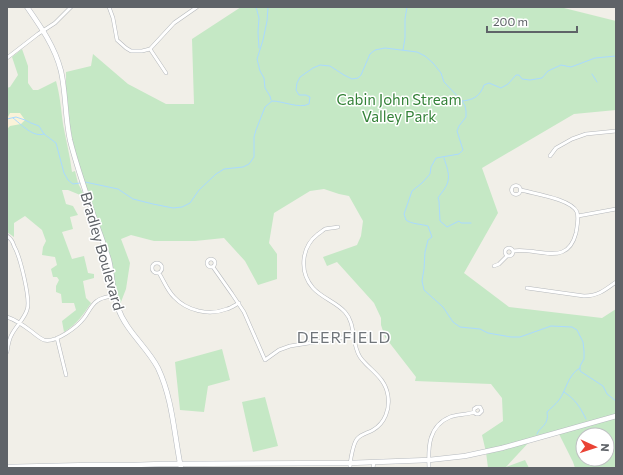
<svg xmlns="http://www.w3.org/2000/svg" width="623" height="475" font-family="Commissioner,sans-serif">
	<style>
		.green { fill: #c5e8c5; fill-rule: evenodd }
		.sand { fill: #fbf3d9 }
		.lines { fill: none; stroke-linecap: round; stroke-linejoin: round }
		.stream { stroke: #aadaff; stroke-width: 1 }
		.minor-casing { stroke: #b5b8bc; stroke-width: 4 }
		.secondary-casing { stroke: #b6babf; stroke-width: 5.5 }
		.minor { stroke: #fff; stroke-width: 3 }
		.secondary { stroke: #fff; stroke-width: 4.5 }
		.labels { text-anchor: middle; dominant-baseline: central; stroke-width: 3; stroke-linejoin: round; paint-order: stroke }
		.park-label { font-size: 15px; fill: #348238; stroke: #fff }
		.street-label { font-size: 15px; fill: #5f6368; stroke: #fff }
		.neighbourhood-label { font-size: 16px; letter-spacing: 1px; fill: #70757a; stroke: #fff }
	</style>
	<rect width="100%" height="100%" fill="#f1efe8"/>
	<path class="green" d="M241 7H560L616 21V110L574 114 482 168 498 213 464 273 509 307 602 318 616 309V468H575L573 462 558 432 531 440 506 467 525 460 529 468H507L506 467V468H488L486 452 482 435 503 421 502 398 491 384 415 381 416 377 385 337 381 325V318L374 303 337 262 327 266 323 257 357 245 361 236 363 221 349 196 339 194 324 189 310 191 274 213 269 243 277 254V279L258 285 245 261 224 238 195 241H154L131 235 121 239 130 263 126 289 119 307 116 295 112 272 78 168 66 107V72L91 66 93 54 128 84 166 104H194L192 39ZM583 435H607V459H583Z
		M22 49 28 66V83L33 90H38L56 81C60 95 61 109 63 124 66 140 70 156 72 172L75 171 78 183 85 197 68 190H62L66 204 73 206 78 215 70 217 73 229 62 232 72 259 84 256 88 273 94 274V278L83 281 86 298 91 303C83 315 77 324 64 332L62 321 76 310 74 303H62L61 294 56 292V286L59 280 57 277H53L51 269 57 265 55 257 42 255 43 247 46 241 42 230 25 216 14 223V237L7 232V88L10 87 18 75 12 57Z
		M222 349 230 380 208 386 204 412 180 410 175 362Z
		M265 397 278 446 253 452 242 402Z"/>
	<path class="sand" d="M10 113H20L25 120 21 124 10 126 7 129V119Z"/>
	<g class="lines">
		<path class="stream" d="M256 7 259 18 258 32 259 48
			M268 7 267 21 263 40 257 59 260 71 264 78 265 88 270 96 271 100
			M403 50 405 38V19L407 7
			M592 74 597 82
			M462 101C474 100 480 96 484 85L489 83 501 88 508 84 516 75H519L522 79 530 80 542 78 548 71 561 65 571 67 595 58 616 56
			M13 118C21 124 33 138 44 134
			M7 119 16 117 25 120 31 123 39 126 44 134 56 143 64 173 68 180 73 184 80 183
			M444 158C446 165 450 174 448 181 447 187 441 193 438 198L439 201 440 221 447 227 459 221 461 223H471
			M85 182 118 189 133 199 153 204 173 208 182 207 190 203 199 190 216 174 224 169 243 167 249 164 254 157V137L256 130 265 107 272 101C283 101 299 109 309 104L310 97 306 95H299L296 90 297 83 300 77 313 68 320 65 330 66 344 75 352 79 358 78 361 75 370 54 375 50 385 48 417 52 425 56 433 63 441 73 444 82 462 101 465 106 466 111V117L459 126 457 131 463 150 459 154 436 158 431 167 430 174 422 183 412 191 404 214 406 220C411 224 421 224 428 226L432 237 428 240 425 252 424 269 422 281 424 290 443 307 453 322 460 327 480 329 488 333 511 337H520L551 326 572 327 577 330 583 342 584 351V359L580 366V371L583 373 603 386 607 394 616 401
			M564 392C576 400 580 407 586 419
			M537 434C539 428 546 426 547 419 548 417 547 414 547 412 551 408 555 405 559 400 566 391 568 374 580 368"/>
		<g class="minor-casing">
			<path id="minor" d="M109 7 113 18 117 40 126 48 131 51H142L150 49 174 23 197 7
				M150 49 166 73
				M7 58 38 34 55 23 71 7
				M550 156 556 148 572 139 586 134 616 131
				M511.5 190a4.5 4.5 0 1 1 9 0a4.5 4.5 0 1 1-9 0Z
				M578 216 616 209
				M338 227C334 228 329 228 325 229 323 230 320 233 318 234 301 247 299 272 313 288 322 298 336 302 345 312 356 324 351 343 360 357 362 360 364 362 366 364 376 374 386 381 388 396 390 409 385 423 373 430 368 433 361 434 357 439 353 444 350 461 350 468
				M7 236C10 238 13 242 14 246 20 256 31 300 27 310 24 319 17 325 12 334 9 339 8 345 7 352
				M505 252a4 4 0 1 1 8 0a4 4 0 1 1-8 0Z
				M513 251C528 248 549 257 562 252 570 249 574 241 576 233 577 227 579 219 577 212 571 199 535 194 521 190
				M207 263a4 4 0 1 1 8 0a4 4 0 1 1-8 0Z
				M152 268a5 5 0 1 1 10 0a5 5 0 1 1-10 0Z
				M494 266 499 264 507 256
				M213 267 232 294 244 312 265 360 279 350 290 346 353 336
				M159 273C164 281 167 290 174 297 187 311 209 316 227 309 231 308 235 305 239 303
				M527 288 584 296C598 296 605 290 616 282
				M7 317C16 320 23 325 31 331 35 334 39 338 44 340 56 343 77 327 84 318 88 313 91 305 97 301 102 297 109 297 115 295
				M57 338 66 375
				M373 468 374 462
				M429 468C428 448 428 426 450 417 458 414 467 415 474 412L476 414H479L482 411 480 407H477L474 409V412"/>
		</g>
		<g class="secondary-casing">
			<path id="secondary" d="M27 7C41 27 55 47 61 71 66 93 65 117 70 140 77 168 87 195 96 223 101 235 105 248 109 260 113 276 112 293 118 308 126 331 147 347 158 368 173 400 174 435 181 468
				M7 467 89 465H134L161 464 350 463 429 460 465 456 502 448 616 416"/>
		</g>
		<use href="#minor" class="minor"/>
		<use href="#secondary" class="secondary"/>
	</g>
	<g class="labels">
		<g class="park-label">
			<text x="399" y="99">Cabin John Stream<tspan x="399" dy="17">Valley Park</tspan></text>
		</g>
		<g class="street-label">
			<text transform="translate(103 251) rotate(74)">Bradley Boulevard</text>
		</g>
		<g class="neighbourhood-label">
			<text x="344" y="336">DEERFIELD</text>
		</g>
	</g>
	<rect width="623" height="475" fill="none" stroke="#5f6368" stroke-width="16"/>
	<g transform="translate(595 447) rotate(93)"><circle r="19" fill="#ffffff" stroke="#bfc1c3"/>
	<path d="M0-3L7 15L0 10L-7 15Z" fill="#ea4335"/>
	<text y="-6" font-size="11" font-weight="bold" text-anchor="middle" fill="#5f6368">N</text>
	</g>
	<path d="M487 26v6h90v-6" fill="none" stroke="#5f6368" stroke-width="2"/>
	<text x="493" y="26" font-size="12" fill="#5f6368" stroke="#ffffff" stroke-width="3" paint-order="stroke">200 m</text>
</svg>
